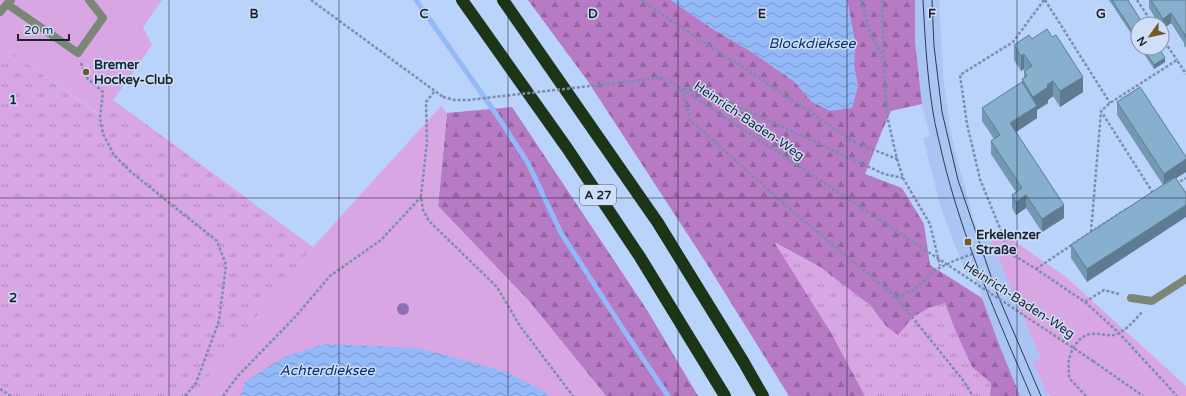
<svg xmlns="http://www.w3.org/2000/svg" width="1186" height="396" font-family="'Varela Round',sans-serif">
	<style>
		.built { fill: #aac5f3 }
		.grass { fill: url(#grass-tufts) }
		.forest { fill: url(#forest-firs) }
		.park { fill: #d9a6e4 }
		.water { fill: url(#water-waves) }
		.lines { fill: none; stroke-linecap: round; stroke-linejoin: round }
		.stream { stroke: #93b9f9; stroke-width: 5 }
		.path { stroke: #7b8dac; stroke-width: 2.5; stroke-dasharray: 3 2; stroke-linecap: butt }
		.service { stroke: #7a8777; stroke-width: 8 }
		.minor { stroke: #7a8777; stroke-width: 8 }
		.motorway { stroke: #1b3516; stroke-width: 12 }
		.tram { stroke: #2f3a4c; stroke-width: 1 }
		.path-bridge { stroke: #7b8dac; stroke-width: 2.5; stroke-dasharray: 3 2; stroke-linecap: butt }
		.tree { fill: #8e70b4 }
		.wall { fill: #7497b2 }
		.shaded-wall { fill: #5e7b91 }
		.building { fill: #87b0cf; stroke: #5e7b91 }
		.grid { fill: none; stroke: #1a2332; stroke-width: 1; stroke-opacity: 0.55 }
		.poi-dot { fill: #73592b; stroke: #d0dff8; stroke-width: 1.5 }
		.labels { text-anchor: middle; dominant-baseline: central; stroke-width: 3; stroke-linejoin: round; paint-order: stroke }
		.shield { fill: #d0dff8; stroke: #515b6d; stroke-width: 1 }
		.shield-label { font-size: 12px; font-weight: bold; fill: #1a2332 }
		.poi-label { font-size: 13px; font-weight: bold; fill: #1a2332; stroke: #d0dff8; text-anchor: start }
		.street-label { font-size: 13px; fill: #1a2332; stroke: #d0dff8 }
		.water-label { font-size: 14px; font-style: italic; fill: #083175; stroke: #d0dff8 }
		.grid-label { font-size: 13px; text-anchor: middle; font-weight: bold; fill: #1a2332; stroke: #d0dff8; stroke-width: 3; stroke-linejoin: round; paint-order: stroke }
	</style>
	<defs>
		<pattern id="grass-tufts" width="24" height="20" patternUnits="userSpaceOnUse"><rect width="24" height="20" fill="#d9a6e4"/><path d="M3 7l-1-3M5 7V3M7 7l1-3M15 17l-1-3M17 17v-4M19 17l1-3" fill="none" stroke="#af87b9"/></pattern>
		<pattern id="forest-firs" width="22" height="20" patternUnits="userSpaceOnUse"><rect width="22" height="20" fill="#b77ac4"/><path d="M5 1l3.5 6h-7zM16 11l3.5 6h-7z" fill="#9464a0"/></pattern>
		<pattern id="water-waves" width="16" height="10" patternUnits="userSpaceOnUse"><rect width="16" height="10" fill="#93b9f9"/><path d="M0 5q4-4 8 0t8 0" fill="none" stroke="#7796ca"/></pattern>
	</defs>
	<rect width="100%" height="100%" fill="#bad3fb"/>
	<path class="built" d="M915 0H939L943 75 950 128 958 163 980 241H991L1041 359 1034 363 1048 396H1020L1000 347 973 272 966 274 941 208 923 138 930 136 922 104 915 42Z"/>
	<path class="grass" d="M0 44 101 116 113 100 313 247 193 396H0Z
		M773 242 820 267 870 305 886 326 913 317 929 308 945 302 956 332 972 367 991 383 990 396H865L830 331Z"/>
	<path class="forest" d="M528 0H671L710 27 755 54 795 82 812 102 858 87 854 65 855 42 848 5 846 0H915V42L922 104 891 111 882 131 865 174 902 188 924 224 930 265 982 298 1000 347 1020 396H990L991 383 972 367 956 332 945 303 929 308 913 317 898 335 886 326 870 305 820 267 774 242 830 331 865 396H789L705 261 587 80Z
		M512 107 647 310 698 396H606L528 300 438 206 447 113Z"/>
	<path class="park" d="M0 0H162L143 27 152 45 102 116 0 44Z
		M441 106 447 113 438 206 528 300 606 396H193L313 247Z
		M1007 236 1066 277 1186 386V396H1051L1047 394 1033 362 1041 359 991 241Z"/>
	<path class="water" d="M671 0H846L848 5 855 42 854 65 858 87 852 108 830 111 812 102 795 82 755 54 710 27Z
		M324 344 419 348 507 372 545 392 549 396H240L245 382 284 357Z"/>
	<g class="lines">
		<path class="stream" d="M416 0 494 111 528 163 561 233 625 332 668 396"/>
		<path class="path" d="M311 0 443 97
			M641 0 682 28 749 71 854 142 897 159
			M861 0 870 33 883 58
			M882 0 886 111 897 159 903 178 930 224 940 266
			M1044 0 1013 42 960 75 967 124 980 179 1010 253 1036 269 1085 302 1119 333 1177 396
			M1045 0 1110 103
			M1137 0 1153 24
			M1162 38 1177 60
			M81 63 87 78 103 92 100 118 103 134 114 155 131 172 217 241 226 265 219 321 196 383 185 396
			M660 78 667 80 682 89 895 230
			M682 89 690 120 791 210 896 297 912 291 923 282 935 270 956 260 991 247 1010 253
			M684 89 709 93 884 174 903 178
			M434 92 426 102 427 142 421 196 423 210 429 221 497 287 520 326 573 396
			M1176 184 1186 178
			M1153 193 1101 111 1110 103 1177 60 1186 74
			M1091 232 1101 111
			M1036 269 1091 232 1128 208
			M896 297 962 379 973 396
			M1085 302 1104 290 1119 294
			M1093 361 1143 396
			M0 389 11 396
			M223 396 237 377 296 316 330 276 381 240 421 197
			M1086 396 1069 378C1069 372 1068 365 1069 360 1071 349 1080 334 1092 334 1099 333 1107 336 1114 335 1125 332 1135 320 1142 312"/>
		<path class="service" d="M11 0 7 4 78 53 103 18 89 0
			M0 12 7 4"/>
		<path class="minor" d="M1131 298 1152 301 1186 279"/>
		<path class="motorway" d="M462 0 567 148 640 257 725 396
			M503 0 658 223 743 361 763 396"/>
		<path class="tram" d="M923 0C925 37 927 75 933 112 935 126 939 140 942 154 962 238 997 317 1031 396
			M932 0 934 46 942 112 958 180 996 291 1041 396"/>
		<path class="path-bridge" d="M443 97 455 100H468L660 78
			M895 230 1093 361"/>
	</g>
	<circle class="tree" cx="403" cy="309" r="6"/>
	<path class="wall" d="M1109 0H1128L1138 24V44Z
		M1149 0H1186V48L1184 46V43L1171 23 1163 29 1162 24H1159L1149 8Z
		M1032 39 1083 92 1060 107 1053 96 1048 100V103L1037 110V118L1016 132 1064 218 1042 232 1026 208 1016 215 1012 208V195L1016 192 991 154V141L994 139 982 121V108L1022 82V79L1024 78V71L1025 70 1024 69 1021 71 1014 60V45Z
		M1140 48H1159L1165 62 1154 69Z
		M1117 102 1186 172 1176 178 1087 282 1071 258V245L1163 185 1117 115Z"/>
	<path class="shaded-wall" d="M1171 13V23L1163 29V19Z
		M1024 54V69L1021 71V56Z
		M1165 58V62L1154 69V65Z
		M1083 77V92L1060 107V91Z
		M1053 81V96L1048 100V103L1037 110V118L1010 136V123L1033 108V97L1047 85Z
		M1186 159V172L1167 184 1165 182V186H1164V174Z
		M1026 195V208L1016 215V202Z
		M1064 205V218L1042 232V219Z
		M1186 205V217L1087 282V269Z"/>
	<path class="building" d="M1112 0H1128L1143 24H1138V40Z
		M1151 0H1186V38L1184 35H1185L1171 13 1163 19Z
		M1047 29 1052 37 1056 35 1083 77 1060 91 1053 81 1047 85 1048 87 1033 97 1022 79 1027 76 1024 71 1032 66 1024 54 1021 56 1014 45 1029 35 1032 39Z
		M1143 48H1159L1165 58 1154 65Z
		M1022 82 1037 106 1010 123 1064 205 1042 219 1026 195 1016 202 1012 195 1022 188 991 141 1000 135 982 108Z
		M1140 87 1186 157V159L1164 174 1117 102Z
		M1175 177 1186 193V205L1087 269 1071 245Z
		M1169 179 1170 181 1166 183 1165 182Z"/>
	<path class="grid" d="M169 0V396M339 0V396M508 0V396M678 0V396M847 0V396M1017 0V396M0 198H1186"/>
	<g class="poi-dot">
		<circle cx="86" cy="72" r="4"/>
		<rect x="964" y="238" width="8" height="8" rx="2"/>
	</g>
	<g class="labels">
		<rect class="shield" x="580" y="185" width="36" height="20" rx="3"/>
		<g class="shield-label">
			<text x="598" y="195">A 27</text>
		</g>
		<g class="poi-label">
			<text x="94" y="65">Bremer<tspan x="94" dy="15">Hockey-Club</tspan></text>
			<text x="976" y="235">Erkelenzer<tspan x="976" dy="15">Straße</tspan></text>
		</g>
		<g class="street-label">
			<text transform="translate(749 121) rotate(34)">Heinrich-Baden-Weg</text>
			<text transform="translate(1019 300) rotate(33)">Heinrich-Baden-Weg</text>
		</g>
		<g class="water-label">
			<text x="812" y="43">Blockdieksee</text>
			<text x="327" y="370">Achterdieksee</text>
		</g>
	</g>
	<g class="grid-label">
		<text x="254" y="18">B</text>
		<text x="424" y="18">C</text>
		<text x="593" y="18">D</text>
		<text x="762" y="18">E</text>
		<text x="932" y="18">F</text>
		<text x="1101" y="18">G</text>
		<text x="13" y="104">1</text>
		<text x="13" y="302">2</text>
	</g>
	<g transform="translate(1150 36) rotate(237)"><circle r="19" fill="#d0dff8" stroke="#8794a9"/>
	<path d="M0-3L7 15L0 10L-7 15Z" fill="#73592b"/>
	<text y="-6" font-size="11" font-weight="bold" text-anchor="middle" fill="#1a2332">N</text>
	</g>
	<path d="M18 34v6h51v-6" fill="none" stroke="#1a2332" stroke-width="2"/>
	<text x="24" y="34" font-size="12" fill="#1a2332" stroke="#d0dff8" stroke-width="3" paint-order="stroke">20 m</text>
</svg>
